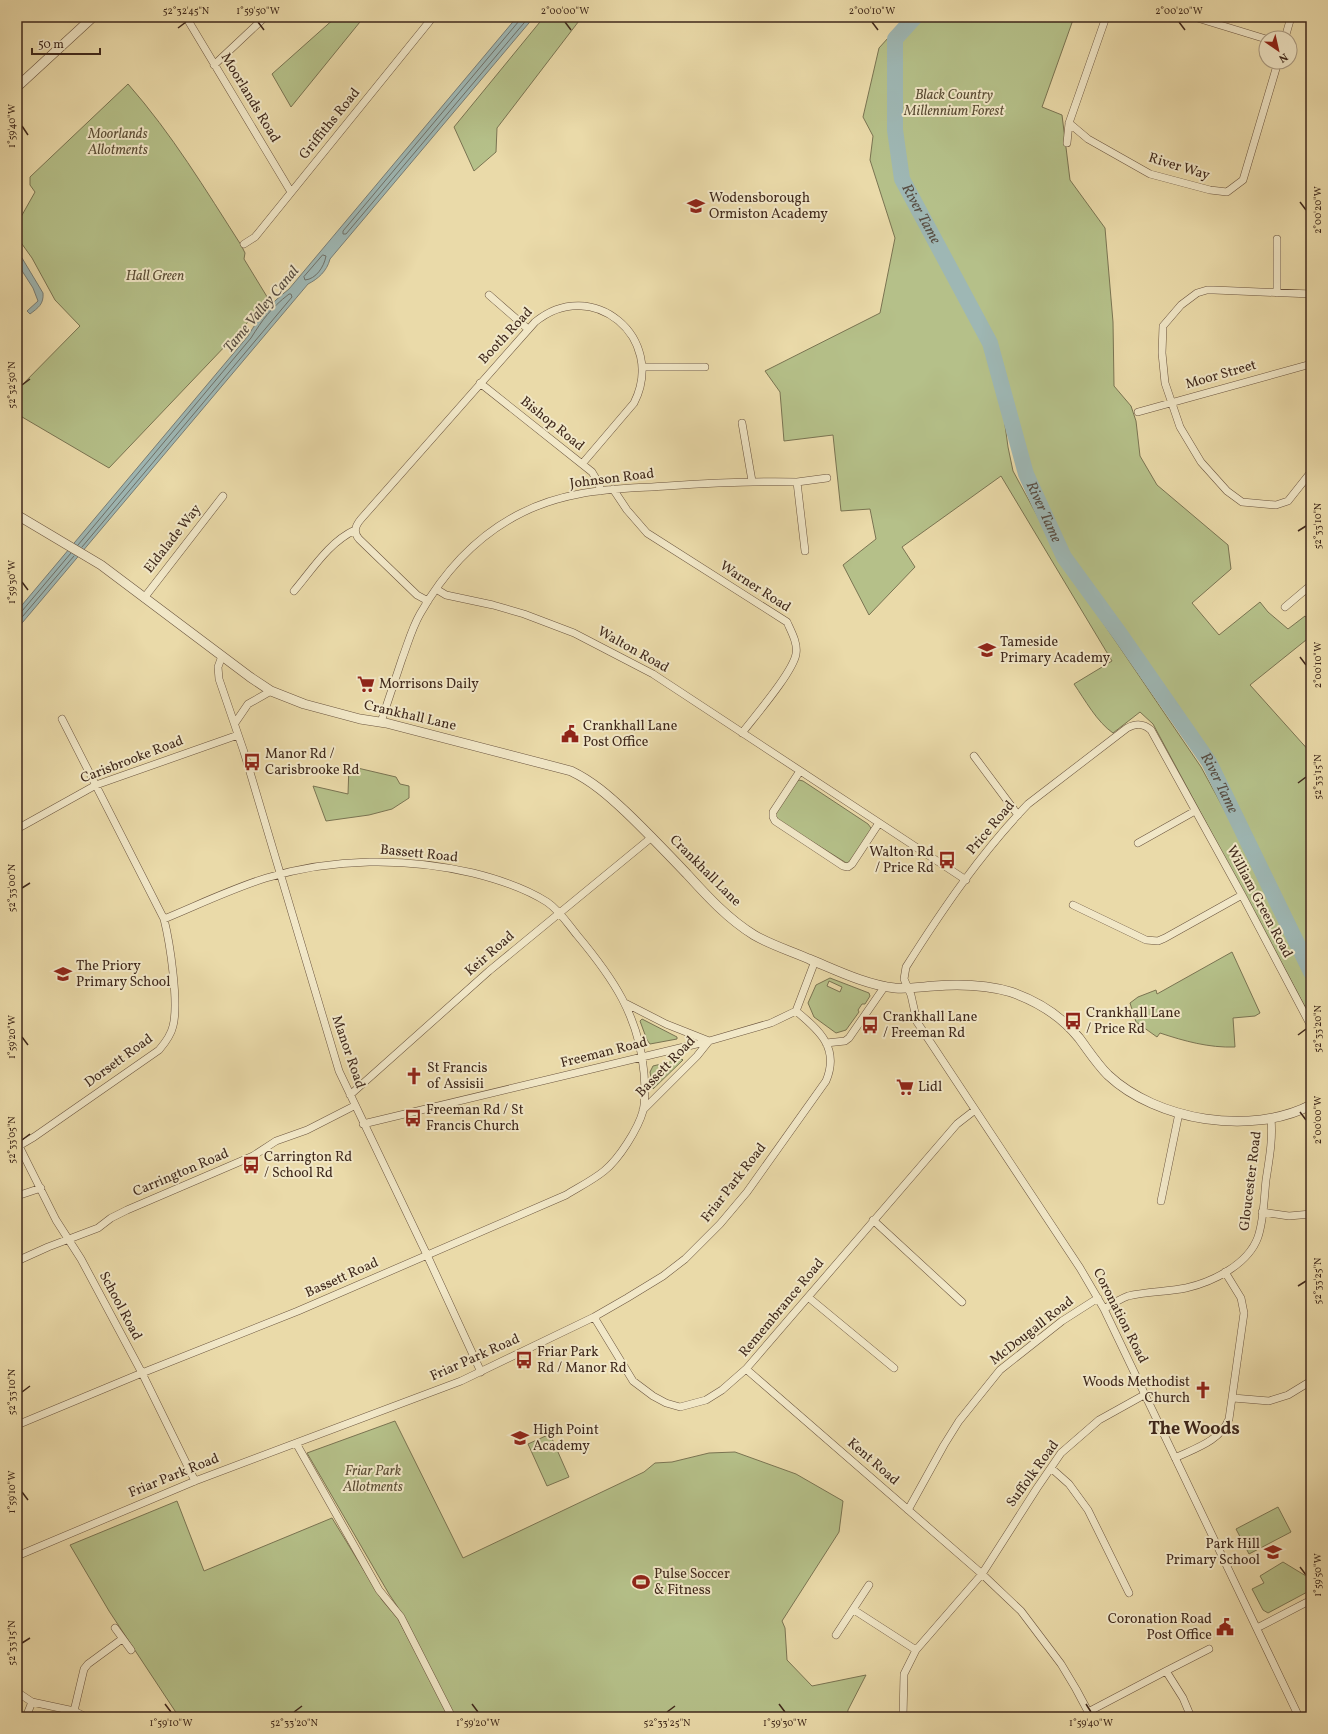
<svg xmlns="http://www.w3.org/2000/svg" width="1328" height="1734" font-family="Vollkorn,serif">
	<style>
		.green { fill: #b5c089; stroke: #7a7452; fill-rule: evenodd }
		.water { fill: #9eb7b4; stroke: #787e77 }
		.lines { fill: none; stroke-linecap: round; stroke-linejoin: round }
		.shore { stroke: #6e7068; stroke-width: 1 }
		.river { stroke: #9eb7b4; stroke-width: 16 }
		.minor-casing { stroke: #6a543e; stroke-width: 8 }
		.tertiary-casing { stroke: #6a543e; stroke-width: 10 }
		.minor { stroke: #f1e7c7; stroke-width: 7 }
		.tertiary { stroke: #f1e7c7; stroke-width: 9 }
		.ticks { fill: none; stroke: #3f281b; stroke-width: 1.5 }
		.labels { text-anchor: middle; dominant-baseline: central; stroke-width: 4; stroke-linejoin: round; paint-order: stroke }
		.park-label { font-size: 14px; font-style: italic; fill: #5c4e36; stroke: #f1e7c7 }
		.street-label { font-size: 14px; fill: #3f281b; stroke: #f1e7c7 }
		.poi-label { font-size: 14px; fill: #3f281b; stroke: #f1e7c7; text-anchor: start }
		.water-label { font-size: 15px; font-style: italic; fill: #574c41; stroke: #f1e7c7 }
		.district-label { font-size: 18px; font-weight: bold; fill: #3f281b; stroke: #f1e7c7 }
		.neatline { fill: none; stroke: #3f281b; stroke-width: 1.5 }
		.ticks-label { font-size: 10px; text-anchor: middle; fill: #3f281b }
	</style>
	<rect width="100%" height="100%" fill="#eadaa9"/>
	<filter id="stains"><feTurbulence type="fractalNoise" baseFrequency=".005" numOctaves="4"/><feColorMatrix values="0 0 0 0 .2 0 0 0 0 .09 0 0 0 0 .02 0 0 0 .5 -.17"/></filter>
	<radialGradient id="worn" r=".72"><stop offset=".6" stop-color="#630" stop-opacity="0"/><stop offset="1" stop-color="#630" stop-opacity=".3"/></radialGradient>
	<path class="green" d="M336 17H364L291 107 272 74Z
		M544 17H582L497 128 496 152 474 171 454 127Z
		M907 17H1074L1042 107 1062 115 1070 180 1105 228 1113 322 1114 386 1131 406 1136 421 1140 456 1157 485 1228 545 1231 569 1192 603 1219 635 1260 602 1268 612 1288 629 1305 616 1311 623V636L1250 685 1311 753V964L1222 779 1067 549 1049 516 1034 481 1009 394 1001 396 1008 447 1013 471 1039 519 1093 608 1201 767 1238 835 1311 988V1018L1153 724 1140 712 1113 733C1097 722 1085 700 1074 684L1112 661 1001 476 902 547 915 567 869 615 843 565 876 539 870 509 841 511 833 435 784 441 780 392 765 371 880 313 895 238 870 160 873 136 863 117 879 48Z
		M128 84C172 134 205 189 241 245L245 253 244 259 269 300 109 468 17 414V390L80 326 55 300 32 258 17 237V224L35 192 30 185V177Z
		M349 766 396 777 400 784 409 786V798L392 809 369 815 326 821 313 786 348 794Z
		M799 780 803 781 868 824 871 828V832L848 864 776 819 775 812 795 783Z
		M1232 952 1260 1013 1255 1016 1233 1018 1235 1047C1209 1048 1184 1041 1160 1033L1157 1037 1136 1022 1130 1003 1138 997 1156 990 1157 994Z
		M830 978 869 993 870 996 865 1004H862L858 1010 859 1012 846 1030 836 1033 814 1017 808 1003 816 985ZM829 981 842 987 840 992 827 986Z
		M642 1019 677 1037V1039L650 1044 647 1040 640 1021Z
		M682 1059 683 1060 653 1089 650 1072 653 1066Z
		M395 1421 463 1558 644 1472 655 1463 672 1462 709 1453 735 1452 796 1474 843 1501 839 1532 782 1621 785 1628 787 1660 812 1686 866 1675 848 1710 847 1717H455L397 1606 389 1594 307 1453Z
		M550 1434 569 1477 547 1486 528 1444Z
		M177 1501 204 1571 332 1518 382 1600 398 1619 450 1717H179L109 1611 70 1545Z
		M1278 1507 1291 1532 1249 1554 1236 1529Z
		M1283 1562 1311 1579V1590L1268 1613 1263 1610 1252 1589 1264 1583 1260 1576Z"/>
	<path class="water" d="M517 17H534L330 259C327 271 318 279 308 284L17 629V611L248 336C261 314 269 305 289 289Z
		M17 254 22 258 43 293C44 304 38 308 30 314L27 311 38 301 33 288 17 263Z"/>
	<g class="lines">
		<path class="shore" d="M520 17 519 21 343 231V234H346L529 17
			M323 255 326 256C324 267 316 279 305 280L304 277Z
			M78 545 251 338C263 319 270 309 289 294H291L292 297 82 547
			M17 613 22 611 71 553
			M17 623 74 556"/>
		<path class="river" id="s1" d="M915 17 895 39V130L902 179 990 343 1026 474 1064 557 1120 634 1209 762 1311 972"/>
		<g class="minor-casing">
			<path id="minor" d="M186 17 291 192
				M1194 17 1266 39
				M1285 38 1291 17
				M214 65 265 17
				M1069 123 1088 139 1150 174 1210 190 1227 192 1243 180 1278 62
				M1067 143 1069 123 1106 17
				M1277 239V293
				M244 244 255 237 433 17
				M1311 294 1214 290H1207L1197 293 1181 305 1163 326 1162 353 1165 383 1180 427 1201 462 1227 491 1242 502 1276 505 1288 501 1311 472
				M489 295 528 329
				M643 367H705
				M480 383 592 472 598 482 601 491
				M1138 412 1311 364
				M742 423 752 481
				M797 482 827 478
				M613 489 627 510 647 533 787 622C791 631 798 643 796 654 793 672 755 716 742 733
				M436 589 446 595 493 605 524 614 574 633 653 674 966 880
				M294 591C312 570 329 542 355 530
				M144 598 223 496
				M428 601 417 595 359 539C353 532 355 526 361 519L535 322C592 275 667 338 634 403L582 464
				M1285 607 1311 585
				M222 656 218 667 219 679 244 752 339 1071 427 1255 481 1372
				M381 722C388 701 395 680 402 659 408 643 412 628 420 614 456 551 508 507 579 494 608 488 638 488 667 486 710 483 753 481 797 482L805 551
				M235 723 248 704 271 691
				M974 756 1018 815
				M800 771 773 812V817L775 821 843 866 848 867 852 864 879 823
				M17 829 96 785 238 735
				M1138 843 1195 811
				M1073 905 1146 940 1158 941 1165 938 1242 895
				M625 1003 666 1024 709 1041 697 1056 643 1110
				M826 1043 845 1041 849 1038 885 986
				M350 1095 489 971 652 837
				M363 1124 709 1041 771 1023 796 1011 815 961
				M19 1146 56 1220 81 1259 142 1373 195 1481
				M17 1147 34 1137 159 1050C165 1043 171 1035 173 1026 179 1003 170 943 164 919L62 719
				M17 1196 41 1188
				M1161 1201 1179 1113
				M1262 1212 1289 1216 1311 1214
				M873 1220 962 1302
				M17 1261 48 1247 98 1228 111 1218 127 1210 253 1156 276 1141 307 1130 354 1106
				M808 1297 894 1368
				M1104 1309C1112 1304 1120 1299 1128 1296 1147 1291 1167 1292 1186 1288 1212 1282 1248 1265 1258 1237 1264 1219 1264 1198 1266 1180 1269 1160 1273 1140 1271 1119
				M594 1317 633 1381 653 1396 666 1403 680 1407 706 1400 722 1390 746 1369 957 1124 975 1110
				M746 1369 982 1574 1021 1611 1061 1664 1076 1689 1091 1717
				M1233 1398 1269 1401 1288 1395 1311 1381
				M17 1425 142 1373 298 1311 566 1195C579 1187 593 1180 604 1171 619 1159 638 1129 643 1111 646 1098 645 1085 644 1073 639 1016 613 978 577 935 568 924 559 910 547 902 525 888 497 879 473 873 405 857 333 858 266 878 231 889 198 905 164 919
				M296 1443 379 1590 401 1617 452 1717
				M1175 1458C1196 1448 1220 1441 1229 1419L1244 1313 1241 1298 1225 1272
				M1051 1468 1069 1484 1088 1510 1129 1593
				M908 1510 944 1445 959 1421 1000 1370 1062 1321 1098 1298
				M17 1556 195 1481 461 1381 594 1317 627 1298 663 1276 685 1259 720 1224 747 1192 826 1081C840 1048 819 1030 796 1011
				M854 1610 916 1650
				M115 1628 131 1650
				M1257 1628 1311 1600
				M836 1635 869 1585
				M1166 1671 1209 1649
				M17 1692 32 1702 74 1711 86 1717
				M74 1711 84 1669 88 1664 122 1639
				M1088 1712 1166 1671 1183 1698 1191 1717
				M26 1717 32 1702
				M903 1717 904 1674 916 1650 982 1574 1037 1488 1061 1453 1099 1420 1144 1395
				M1299 1717 1104 1309 1080 1268 917 1022 911 995 904 979 906 967C942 910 981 853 1028 804L1127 728C1136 723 1143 723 1151 730L1242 895 1311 1026"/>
		</g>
		<g class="tertiary-casing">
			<path id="tertiary" d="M17 87 93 17
				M17 515 101 565 250 677 271 691 304 704 360 719 386 723 571 771C592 781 609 796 626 812 647 832 667 853 687 874 707 896 728 919 754 935 771 945 791 951 809 959 836 970 866 985 895 988 908 989 921 987 934 986 959 984 987 985 1011 992 1037 1001 1062 1017 1079 1038 1088 1050 1097 1064 1108 1075 1157 1121 1251 1136 1311 1105"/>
		</g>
		<use href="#minor" class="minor"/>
		<use href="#tertiary" class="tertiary"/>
	</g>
	<path class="ticks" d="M258 22 264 30M565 22 571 30M872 22 878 30M1179 22 1185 30M178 28 186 22M22 126 28 135M1300 202 1306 210M22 385 30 379M1298 531 1306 526M22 582 28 590M1300 657 1306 665M1298 783 1306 777M22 888 30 883M1298 1035 1306 1029M22 1037 28 1045M1300 1112 1306 1120M22 1140 30 1134M1298 1286 1306 1281M22 1392 30 1386M22 1492 28 1500M1300 1567 1306 1575M22 1643 30 1638M165 1704 171 1712M472 1704 478 1712M779 1704 785 1712M1086 1704 1091 1712M294 1712 302 1706M667 1712 675 1706"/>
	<defs>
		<g id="school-bare" transform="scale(1.38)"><path d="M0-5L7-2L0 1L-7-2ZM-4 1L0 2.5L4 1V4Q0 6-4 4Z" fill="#8f2418" stroke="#f1e7c7" stroke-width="2.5" paint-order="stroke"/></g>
		<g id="supermarket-bare" transform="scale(1.38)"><path d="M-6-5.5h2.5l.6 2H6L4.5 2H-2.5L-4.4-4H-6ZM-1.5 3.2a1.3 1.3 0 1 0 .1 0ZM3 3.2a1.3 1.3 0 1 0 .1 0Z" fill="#8f2418" stroke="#f1e7c7" stroke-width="2.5" paint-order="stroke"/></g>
		<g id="civic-bare" transform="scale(1.38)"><path d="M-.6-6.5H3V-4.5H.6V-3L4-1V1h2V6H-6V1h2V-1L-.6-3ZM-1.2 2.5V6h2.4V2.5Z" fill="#8f2418" stroke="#f1e7c7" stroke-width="2.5" paint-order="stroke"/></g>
		<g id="bus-bare" transform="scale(1.38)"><path d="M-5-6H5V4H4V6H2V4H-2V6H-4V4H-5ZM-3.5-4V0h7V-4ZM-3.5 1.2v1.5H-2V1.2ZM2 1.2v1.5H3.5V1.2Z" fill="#8f2418" stroke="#f1e7c7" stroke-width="2.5" paint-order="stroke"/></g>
		<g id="church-bare" transform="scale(1.38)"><path d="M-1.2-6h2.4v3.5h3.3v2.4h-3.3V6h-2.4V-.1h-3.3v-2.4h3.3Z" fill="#8f2418" stroke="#f1e7c7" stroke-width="2.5" paint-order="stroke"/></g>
		<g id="stadium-bare" transform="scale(1.38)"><path d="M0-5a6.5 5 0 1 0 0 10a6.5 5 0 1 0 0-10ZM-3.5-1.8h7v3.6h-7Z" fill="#8f2418" stroke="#f1e7c7" stroke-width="2.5" paint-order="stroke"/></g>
	</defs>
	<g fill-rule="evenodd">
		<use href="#school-bare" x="696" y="206"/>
		<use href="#school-bare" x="987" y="650"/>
		<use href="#supermarket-bare" x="366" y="684"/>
		<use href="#civic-bare" x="570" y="734"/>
		<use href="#bus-bare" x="252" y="762"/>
		<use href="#bus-bare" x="947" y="860"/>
		<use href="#school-bare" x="63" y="974"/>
		<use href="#bus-bare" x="1073" y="1021"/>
		<use href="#bus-bare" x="870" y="1025"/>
		<use href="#church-bare" x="414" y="1076"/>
		<use href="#supermarket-bare" x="905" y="1087"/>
		<use href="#bus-bare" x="413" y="1118"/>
		<use href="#bus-bare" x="251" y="1165"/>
		<use href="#bus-bare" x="524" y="1360"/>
		<use href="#church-bare" x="1203" y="1390"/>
		<use href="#school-bare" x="520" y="1438"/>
		<use href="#school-bare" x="1273" y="1552"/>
		<use href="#stadium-bare" x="641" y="1582"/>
		<use href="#civic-bare" x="1225" y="1627"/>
	</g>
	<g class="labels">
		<g class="park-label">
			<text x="954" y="95">Black Country<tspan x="954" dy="16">Millennium Forest</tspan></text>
			<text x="118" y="134">Moorlands<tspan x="118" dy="16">Allotments</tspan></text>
			<text x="155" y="276">Hall Green</text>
			<text x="373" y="1471">Friar Park<tspan x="373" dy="16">Allotments</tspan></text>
		</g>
		<g class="street-label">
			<text transform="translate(250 98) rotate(59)">Moorlands Road</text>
			<text transform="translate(330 124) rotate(-51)">Griffiths Road</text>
			<text transform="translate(1179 167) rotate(17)">River Way</text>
			<text transform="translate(506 336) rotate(-47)">Booth Road</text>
			<text transform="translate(1221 375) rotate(-16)">Moor Street</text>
			<text transform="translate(552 424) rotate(39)">Bishop Road</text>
			<text transform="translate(612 479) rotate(-7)">Johnson Road</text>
			<text transform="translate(173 539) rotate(-52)">Eldalade Way</text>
			<text transform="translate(755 587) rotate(33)">Warner Road</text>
			<text transform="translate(633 650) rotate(29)">Walton Road</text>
			<text transform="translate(410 716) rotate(13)">Crankhall Lane</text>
			<text transform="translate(132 760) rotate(-21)">Carisbrooke Road</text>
			<text transform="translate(991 828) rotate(-50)">Price Road</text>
			<text transform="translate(419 854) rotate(6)">Bassett Road</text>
			<text transform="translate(705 871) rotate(45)">Crankhall Lane</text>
			<text transform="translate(1259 902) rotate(62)">William Green Road</text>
			<text transform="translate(490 954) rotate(-41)">Keir Road</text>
			<text transform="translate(348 1052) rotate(71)">Manor Road</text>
			<text transform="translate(604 1053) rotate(-14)">Freeman Road</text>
			<text transform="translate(119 1061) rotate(-36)">Dorsett Road</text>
			<text transform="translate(666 1067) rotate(-46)">Bassett Road</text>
			<text transform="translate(181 1173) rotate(-23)">Carrington Road</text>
			<text transform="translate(1251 1181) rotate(-83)">Gloucester Road</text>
			<text transform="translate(734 1183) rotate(-52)">Friar Park Road</text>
			<text transform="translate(342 1278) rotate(-24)">Bassett Road</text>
			<text transform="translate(120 1306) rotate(62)">School Road</text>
			<text transform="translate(782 1308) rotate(-50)">Remembrance Road</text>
			<text transform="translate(1120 1316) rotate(63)">Coronation Road</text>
			<text transform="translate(1032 1331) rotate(-38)">McDougall Road</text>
			<text transform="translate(475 1358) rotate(-24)">Friar Park Road</text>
			<text transform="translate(873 1462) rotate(41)">Kent Road</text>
			<text transform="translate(1033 1474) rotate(-54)">Suffolk Road</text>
			<text transform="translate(174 1476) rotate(-22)">Friar Park Road</text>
		</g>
		<g class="poi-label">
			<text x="709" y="198">Wodensborough<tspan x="709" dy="16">Ormiston Academy</tspan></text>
			<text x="1000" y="642">Tameside<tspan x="1000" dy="16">Primary Academy</tspan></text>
			<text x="379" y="684">Morrisons Daily</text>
			<text x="583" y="726">Crankhall Lane<tspan x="583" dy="16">Post Office</tspan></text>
			<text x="265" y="754">Manor Rd /<tspan x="265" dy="16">Carisbrooke Rd</tspan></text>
			<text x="934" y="852" text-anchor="end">Walton Rd<tspan x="934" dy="16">/ Price Rd</tspan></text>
			<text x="76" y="966">The Priory<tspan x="76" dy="16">Primary School</tspan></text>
			<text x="1086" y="1013">Crankhall Lane<tspan x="1086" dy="16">/ Price Rd</tspan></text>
			<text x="883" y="1017">Crankhall Lane<tspan x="883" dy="16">/ Freeman Rd</tspan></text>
			<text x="427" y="1068">St Francis<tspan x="427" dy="16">of Assisii</tspan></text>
			<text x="918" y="1087">Lidl</text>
			<text x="426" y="1110">Freeman Rd / St<tspan x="426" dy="16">Francis Church</tspan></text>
			<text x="264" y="1157">Carrington Rd<tspan x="264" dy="16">/ School Rd</tspan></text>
			<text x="537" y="1352">Friar Park<tspan x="537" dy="16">Rd / Manor Rd</tspan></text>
			<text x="1190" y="1382" text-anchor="end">Woods Methodist<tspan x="1190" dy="16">Church</tspan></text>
			<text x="533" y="1430">High Point<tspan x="533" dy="16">Academy</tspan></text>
			<text x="1260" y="1544" text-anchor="end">Park Hill<tspan x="1260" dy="16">Primary School</tspan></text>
			<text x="654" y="1574">Pulse Soccer<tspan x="654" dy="16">&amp; Fitness</tspan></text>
			<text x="1212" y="1619" text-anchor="end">Coronation Road<tspan x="1212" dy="16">Post Office</tspan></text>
		</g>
		<g class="water-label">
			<text stroke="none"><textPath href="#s1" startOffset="210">River Tame</textPath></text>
			<text transform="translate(262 310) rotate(-50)">Tame Valley Canal</text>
			<text stroke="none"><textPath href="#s1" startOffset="534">River Tame</textPath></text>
			<text stroke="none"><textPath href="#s1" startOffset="858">River Tame</textPath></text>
		</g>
		<g class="district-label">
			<text x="1194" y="1429">The Woods</text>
		</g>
	</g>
	<rect width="1328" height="1734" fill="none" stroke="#eadaa9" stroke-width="44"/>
	<g transform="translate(1278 50) rotate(146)"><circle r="19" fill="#f1e7c7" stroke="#aa9b82"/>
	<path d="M0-3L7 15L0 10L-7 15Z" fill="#8f2418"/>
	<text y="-6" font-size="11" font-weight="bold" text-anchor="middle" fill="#3f281b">N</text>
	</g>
	<path d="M32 48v6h68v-6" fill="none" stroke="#3f281b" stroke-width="2"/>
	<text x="38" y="48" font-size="12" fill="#3f281b" stroke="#f1e7c7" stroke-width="3" paint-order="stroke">50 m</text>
	<rect x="22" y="22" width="1284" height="1690" class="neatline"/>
	<g class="ticks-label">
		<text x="186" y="14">52°32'45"N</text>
		<text x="258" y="14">1°59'50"W</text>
		<text x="565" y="14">2°00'00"W</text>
		<text x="872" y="14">2°00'10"W</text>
		<text x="1179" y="14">2°00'20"W</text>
		<text transform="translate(11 126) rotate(-90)" y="4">1°59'40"W</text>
		<text transform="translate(1317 210) rotate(-90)" y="4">2°00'20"W</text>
		<text transform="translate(11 385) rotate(-90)" y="4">52°32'50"N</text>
		<text transform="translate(1317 526) rotate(-90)" y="4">52°33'10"N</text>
		<text transform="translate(11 582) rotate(-90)" y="4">1°59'30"W</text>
		<text transform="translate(1317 665) rotate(-90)" y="4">2°00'10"W</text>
		<text transform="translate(1317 777) rotate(-90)" y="4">52°33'15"N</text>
		<text transform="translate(11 888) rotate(-90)" y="4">52°33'00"N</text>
		<text transform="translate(1317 1029) rotate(-90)" y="4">52°33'20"N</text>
		<text transform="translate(11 1037) rotate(-90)" y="4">1°59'20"W</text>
		<text transform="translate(1317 1120) rotate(-90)" y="4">2°00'00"W</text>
		<text transform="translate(11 1140) rotate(-90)" y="4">52°33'05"N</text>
		<text transform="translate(1317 1281) rotate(-90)" y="4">52°33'25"N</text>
		<text transform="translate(11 1392) rotate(-90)" y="4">52°33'10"N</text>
		<text transform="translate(11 1492) rotate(-90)" y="4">1°59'10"W</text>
		<text transform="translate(1317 1575) rotate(-90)" y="4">1°59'50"W</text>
		<text transform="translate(11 1643) rotate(-90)" y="4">52°33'15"N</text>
		<text x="171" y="1726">1°59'10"W</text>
		<text x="294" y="1726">52°33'20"N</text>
		<text x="478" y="1726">1°59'20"W</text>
		<text x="667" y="1726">52°33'25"N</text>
		<text x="785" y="1726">1°59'30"W</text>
		<text x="1091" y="1726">1°59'40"W</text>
	</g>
	<rect width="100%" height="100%" filter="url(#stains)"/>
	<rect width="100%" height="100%" fill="url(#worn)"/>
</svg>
